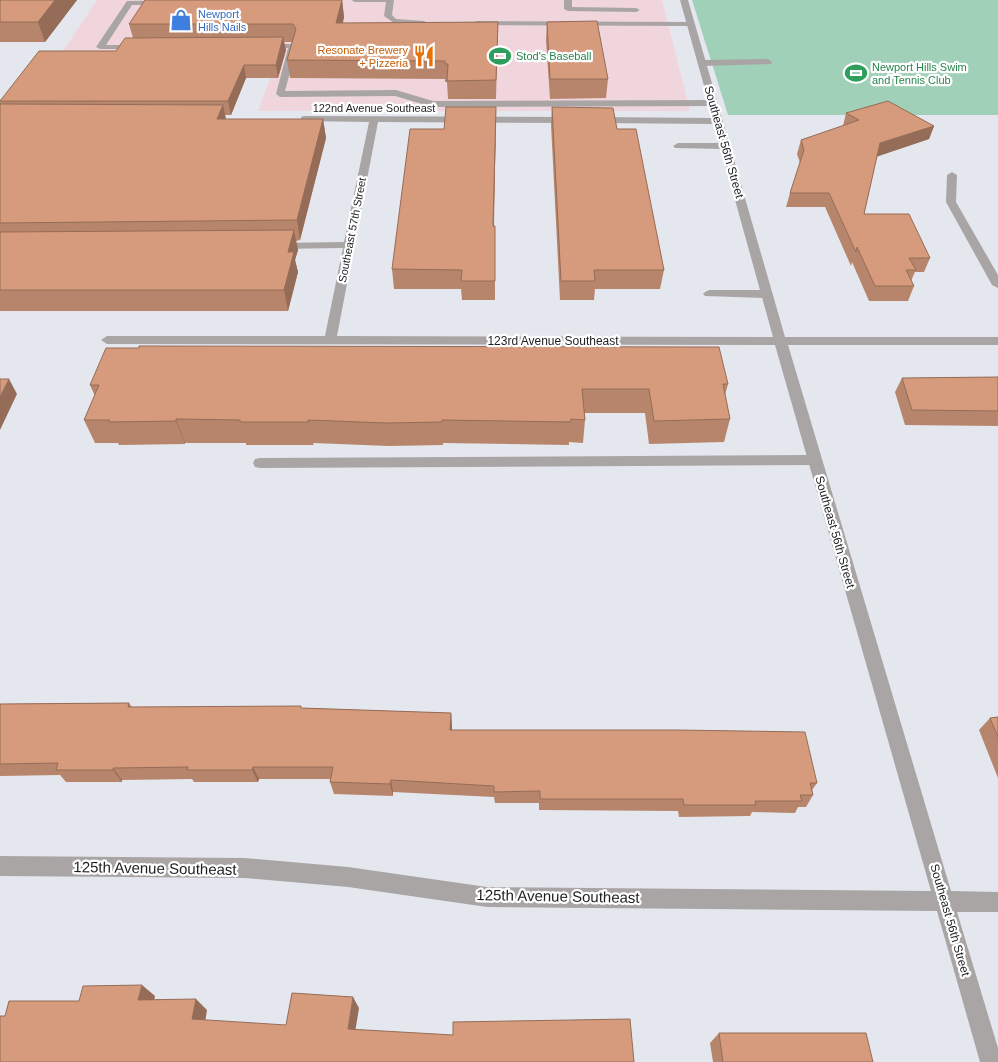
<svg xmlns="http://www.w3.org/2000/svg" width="998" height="1062" font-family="Helvetica,sans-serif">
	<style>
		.commercial { fill: #f0d6dc }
		.green { fill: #a1d0b8 }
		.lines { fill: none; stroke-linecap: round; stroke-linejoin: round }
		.lane { fill: #a9a5a5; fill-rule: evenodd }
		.street { fill: #a9a5a5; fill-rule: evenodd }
		.wall { fill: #b7856b }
		.shaded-wall { fill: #956c57 }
		.building { fill: #d59b7c; stroke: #956c57 }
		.labels { text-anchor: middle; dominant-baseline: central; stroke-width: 4.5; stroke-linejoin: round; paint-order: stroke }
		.far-shop-label { font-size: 11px; fill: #366cbe; stroke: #fff; text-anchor: start }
		.far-food-label { font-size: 11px; fill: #c56008; stroke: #fff; text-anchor: end }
		.far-leisure-label { font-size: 11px; fill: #27864d; stroke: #fff; text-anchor: start }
		.far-street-label { font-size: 11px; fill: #1e1f22; stroke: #fff }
		.street-label { font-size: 12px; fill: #1e1f22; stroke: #fff }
		.near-street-label { font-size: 15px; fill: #1e1f22; stroke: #fff }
	</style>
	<rect width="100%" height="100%" fill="#e5e7ef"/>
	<path class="commercial" d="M97 0H662L690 111H258L279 54H61Z"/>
	<path class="green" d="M692 0H998V115H728Z"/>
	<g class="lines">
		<path class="lane" d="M200 0 175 5H132L106 45H141V49H100L96 47 127 1Z
			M351 0H394L392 15 396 19 424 21 428 23 424 25 394 23 384 16 386 2H355Z
			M564 0H572V7L636 8 640 10 636 12 568 11 564 9Z
			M476 21 691 22 695 24 691 26 479 25 475 23Z
			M263 44H293L297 46 285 91 396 90 433 101 713 100 718 103 713 106 432 107 395 96 280 97 276 94 288 48H263Z
			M768 59 772 62 771 64 702 66 698 63 702 60Z
			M678 143H725L730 146 725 149 675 148 673 146Z
			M709 290H767L773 294 767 298 705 296 703 294 705 292Z
			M814 455 819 456 821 460 819 464 814 465 260 468 255 467 253 463 255 459 260 458Z"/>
		<path class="street" d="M680 0H688L785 337H998V345H788L951 891 998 892V912H957L998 1048V1062H980L937 911 487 907 348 887 244 878 0 876V856L244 858 348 867 487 887 931 891 775 345 107 344 101 340 107 336H325L343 248 277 249 271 246 277 243 344 242 369 122 301 121V117L304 116 571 117 576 120 571 123 378 122 337 336 773 337 714 124 596 123 591 120 596 117 713 118Z
			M952 172 957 175 956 202 998 275V288L992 285 946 202 947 175Z"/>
	</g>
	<path class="wall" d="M0 0H77L45 42H0Z
		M342 0 344 17 343 23 498 22 496 99H448L447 82H445V79L290 78 287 60 292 42H284L286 50 278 78H246L231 115H225L226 119H323L326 138 300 240 296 241 298 250 295 260 298 272 288 311H0V100L116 51 133 38 129 24Z
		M547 22 608 79 606 98 550 99 546 40Z
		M496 107 494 226H495V300H462L461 289H394L392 269 444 129Z
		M552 107 617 129 664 270 660 289H595L594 300H560L551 125Z
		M846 113 934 126 929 139 877 156 864 214 930 258 924 272H915L911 281 914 286 908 301H869L852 262 851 266 825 207H786L790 193 800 163 797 154 801 140 843 126Z
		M998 377V426L905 425 895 392 902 378Z
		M728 384 725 395 730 419 724 442 649 444 645 413H585V420L583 443 569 442V445L443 443V445L389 446 313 443 314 445H246V443H185V444L119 445 118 443H95L84 420 95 396 90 385Z
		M129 703 132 707 302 708 451 713 452 730 817 783 812 790 813 795 806 807H798L795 813 752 812 750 816 679 817 678 811 539 810V803H495L494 797 393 792V796L334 794 330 782 331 779H259L258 782H194L192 779 122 780V782H66L60 775 0 776V704Z
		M998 717V778L979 730 990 718Z
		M719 1033 873 1062H713L710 1043Z"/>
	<path class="shaded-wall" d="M55 0H77L45 42 38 22Z
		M342 0 344 17 338 41 336 23Z
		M283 37 286 50 278 78 276 65Z
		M244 65 246 78 231 115 228 101Z
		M223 105 227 124 217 119Z
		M496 107V125L493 245V226Z
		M323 119 326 138 300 240 297 220Z
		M934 126 929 139 876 157 880 143Z
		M294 230 298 250 295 260 298 272 288 311 284 290 288 252Z
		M9 379 17 394 0 430V397Z
		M176 419 185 443V444L176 421Z
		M451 713 452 726 451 743 450 730Z
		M253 767 259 779 258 782 252 770Z
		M113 768 122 780V782L113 770Z
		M391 780 393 792V796L390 784Z
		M142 985 155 996 152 1011 138 1000Z
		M353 997 359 1008 354 1039 348 1029Z
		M196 999 207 1010 204 1029 192 1019Z"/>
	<path class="building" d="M0 0H55L38 22H0Z
		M145 0H342L336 23 498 22 496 80 447 81 448 64H445V61L287 60 296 29 293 24H129Z
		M597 21 608 79H550L547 22Z
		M283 37 276 65H244L228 101H0L39 51H116L125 38Z
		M888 101 934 126 880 143 864 214H909L930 258H909L916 270H906L914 286H875L857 247 856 252 829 193H790L804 150 801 140 859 120 846 113Z
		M0 104 223 105 217 119H323L297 220 0 223Z
		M446 107H496L493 226H495V281H461L462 270 392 269 410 129H444Z
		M552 107 613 108 617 129H636L664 270H594L595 281H561Z
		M294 230 288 252H294L284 290H0V232Z
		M139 346 719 347 728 384H723L730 419 654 421 649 389H582L585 420 571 419 570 422 442 420V422L386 423 308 420 309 422H240V420L176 419V421L109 422 110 420H84L99 385H90L106 348H139Z
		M998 377V411L912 410 902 378Z
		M0 379H9L0 397Z
		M129 703 128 707 301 706V708L451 713 450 730H678L805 732 817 783H810L813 795H800L802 801H755L756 805H684L683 799H540V791L494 792V786L391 780 390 784 330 782 333 767H253L252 770H187L188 767 113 768V770H56L58 763 0 764V704Z
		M998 717V737L990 718Z
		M142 985 138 1000 196 999 192 1019 286 1025 292 993 353 997 348 1029 453 1035V1022L630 1019 634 1062H0V1016H5L9 1001H79L83 986Z
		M719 1033H866L873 1062H723Z"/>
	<defs>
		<g id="shop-bare" transform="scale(1.725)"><path d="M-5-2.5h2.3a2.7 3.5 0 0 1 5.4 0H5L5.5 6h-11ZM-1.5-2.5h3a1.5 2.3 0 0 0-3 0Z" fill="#3f7fe0" stroke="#fff" stroke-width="2.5" paint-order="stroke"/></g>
		<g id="restaurant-bare" transform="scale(1.725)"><path d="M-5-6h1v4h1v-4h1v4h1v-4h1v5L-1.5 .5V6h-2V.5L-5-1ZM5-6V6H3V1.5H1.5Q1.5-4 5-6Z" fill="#e8710a" stroke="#fff" stroke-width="2.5" paint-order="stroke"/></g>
		<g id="stadium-bare" transform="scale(1.725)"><path d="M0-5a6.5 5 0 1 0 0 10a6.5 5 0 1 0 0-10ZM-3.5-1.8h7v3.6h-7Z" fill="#2e9e5b" stroke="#fff" stroke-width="2.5" paint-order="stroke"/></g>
	</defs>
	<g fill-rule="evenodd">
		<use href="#shop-bare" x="181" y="20"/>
		<use href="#restaurant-bare" x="424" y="56"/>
		<use href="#stadium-bare" x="500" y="56"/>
		<use href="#stadium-bare" x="856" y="73"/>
	</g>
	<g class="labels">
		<g class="far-shop-label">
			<text x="198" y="14">Newport<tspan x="198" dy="13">Hills Nails</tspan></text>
		</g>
		<g class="far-food-label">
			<text x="408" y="50">Resonate Brewery<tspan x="408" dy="13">+ Pizzeria</tspan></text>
		</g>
		<g class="far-leisure-label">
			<text x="516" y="56">Stod's Baseball</text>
			<text x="872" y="67">Newport Hills Swim<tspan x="872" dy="13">and Tennis Club</tspan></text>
		</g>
		<g class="far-street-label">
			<text x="374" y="108">122nd Avenue Southeast</text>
			<text transform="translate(352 230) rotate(-79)">Southeast 57th Street</text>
		</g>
		<g class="street-label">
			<text transform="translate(724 142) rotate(74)">Southeast 56th Street</text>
			<text x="553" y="341">123rd Avenue Southeast</text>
			<text transform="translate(835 532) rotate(74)">Southeast 56th Street</text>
			<text transform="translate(950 920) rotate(74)">Southeast 56th Street</text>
		</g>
		<g class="near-street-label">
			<text transform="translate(155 868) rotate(1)">125th Avenue Southeast</text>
			<text transform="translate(558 896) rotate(1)">125th Avenue Southeast</text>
		</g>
	</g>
</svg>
